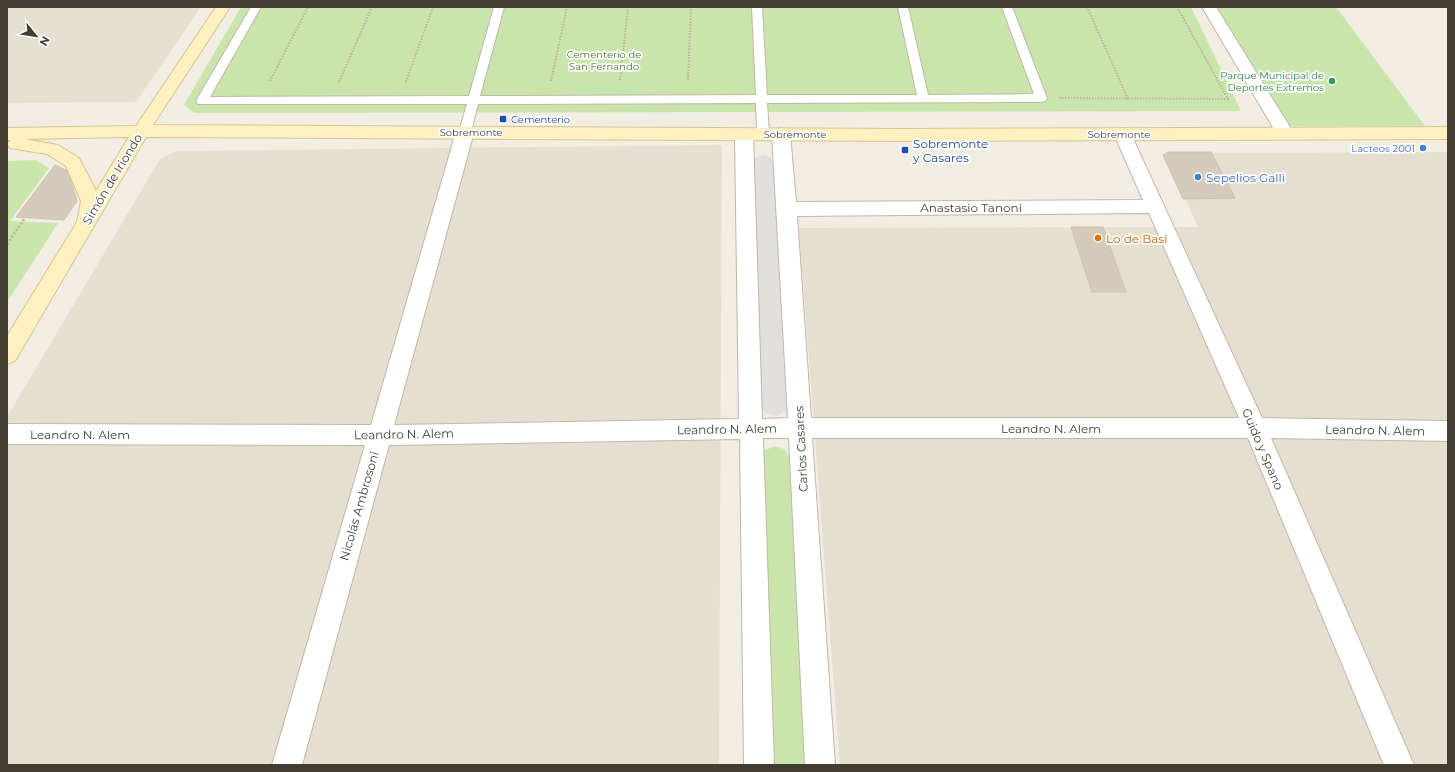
<svg xmlns="http://www.w3.org/2000/svg" width="1455" height="772" font-family="Montserrat,sans-serif">
	<style>
		.residential { fill: #e5dfd0 }
		.green { fill: #cae5ab }
		.parking { fill: #e1dfdb }
		.building { fill: #d5cbbb; stroke: #cdc1ab }
		.lines { fill: none; stroke-linecap: round; stroke-linejoin: round }
		.lane-casing { stroke: #bfb7a8; stroke-width: 2 }
		.street-casing { stroke: #bfb7a8; stroke-width: 2 }
		.secondary-casing { stroke: #d4c494; stroke-width: 2 }
		.path-far1 { stroke: #bdb197; stroke-width: 2; stroke-dasharray: 1.5 1.5; stroke-linecap: butt }
		.path { stroke: #bdb197; stroke-width: 2.5; stroke-dasharray: 2 2; stroke-linecap: butt }
		.lane { fill: #fff; fill-rule: evenodd }
		.street { fill: #fff; fill-rule: evenodd }
		.secondary { fill: #fef0bf; fill-rule: evenodd }
		.leisure-dot { fill: #2e9e5b; stroke: #fff; stroke-width: 1.5 }
		.transit-dot { fill: #1a4fb4; stroke: #fff; stroke-width: 1.5 }
		.shop-dot { fill: #3f7fe0; stroke: #fff; stroke-width: 1.5 }
		.food-dot { fill: #e8710a; stroke: #fff; stroke-width: 1.5 }
		.labels { text-anchor: middle; dominant-baseline: central; stroke-width: 3.5; stroke-linejoin: round; paint-order: stroke }
		.far-park-label { font-size: 10px; fill: #427228; stroke: #fff }
		.far-leisure-label { font-size: 10px; fill: #27864d; stroke: #fff; text-anchor: end }
		.far-transit-label { font-size: 10px; fill: #164399; stroke: #fff; text-anchor: start }
		.far-street-label { font-size: 10px; fill: #423d33; stroke: #fff }
		.far-shop-label { font-size: 10px; fill: #366cbe; stroke: #fff; text-anchor: end }
		.transit-label { font-size: 12px; fill: #164399; stroke: #fff; text-anchor: start }
		.shop-label { font-size: 12px; fill: #366cbe; stroke: #fff; text-anchor: start }
		.street-label { font-size: 12px; fill: #423d33; stroke: #fff }
		.food-label { font-size: 12px; fill: #c56008; stroke: #fff; text-anchor: start }
	</style>
	<rect width="100%" height="100%" fill="#f1ede2"/>
	<path class="residential" d="M7 7H201L136 102 7 103Z
		M722 145 719 765H7V417L160 159 177 151Z
		M1448 152V765H840L799 228 1198 227 1165 153Z"/>
	<path class="green" d="M241 7H1191L1241 111 194 113 184 105Z
		M1209 7H1336L1425 126H1280Z
		M35 160 49 168 10 221 58 223 7 302V161Z
		M774 446 784 449 790 457 808 765H770L762 456 764 451Z"/>
	<path class="parking" d="M763 155 770 157 774 161 789 403 786 411 777 416 766 413 762 410 760 404 753 161 755 158Z"/>
	<path class="building" d="M1168 152H1211L1235 198 1183 199 1163 155Z
		M55 165 68 171 77 201 64 220 16 217Z
		M1071 227H1103L1126 292H1092Z"/>
	<g class="lines">
		<g class="lane-casing">
			<path id="lane" d="M251 7H261L210 97 469 96 494 7H504L480 96 756 95 752 7H762L767 95H917L898 7H908L928 95 1034 94 1002 7H1012L1047 98 1045 101 1041 102 767 103 769 134 767 137H759L757 134 756 103 478 104 471 132 469 135H461L459 132 467 104H198L196 101Z"/>
		</g>
		<g class="street-casing">
			<path id="street" d="M1202 7H1216L1293 132 1290 136 1284 138 1278 136Z
				M465 126 471 128 474 132 394 425 739 419 735 134 738 130 744 128 750 130 753 134 762 419 788 418 772 134 775 130 781 128 787 130 790 134 796 202 1143 200 1114 134 1117 130 1123 128 1129 130 1262 418 1448 421V441L1271 438 1414 765H1384L1248 438H812L835 765H805L789 438H763L774 765H744L740 439 389 445 302 765H272L365 445 7 444V424L371 425 456 132 459 128ZM1149 213 1239 418H811L797 216Z"/>
		</g>
		<g class="secondary-casing">
			<path id="secondary" d="M216 7H230L153 125 900 129 1448 127V139L900 141 146 137 15 361 7 364V336L77 222 81 201 66 166 47 154 10 148 7 144 11 140H7V128L136 126ZM129 137 96 191 79 158 58 145 24 139Z"/>
		</g>
		<path class="path-far1" d="M1087 7 1128 99
			M620 80 628 7
			M688 80 691 7
			M270 81 308 7
			M551 81 567 7
			M339 82 372 7
			M406 82 433 7
			M1059 98 1228 99 1177 7"/>
		<path class="path" d="M7 244 25 218"/>
		<use href="#lane" class="lane"/>
		<use href="#street" class="street"/>
		<use href="#secondary" class="secondary"/>
	</g>
	<circle class="leisure-dot" cx="1332" cy="81" r="4"/>
	<g class="transit-dot">
		<rect x="499" y="115" width="8" height="8" rx="2"/>
		<rect x="901" y="146" width="8" height="8" rx="2"/>
	</g>
	<g class="shop-dot">
		<circle cx="1423" cy="148" r="4"/>
		<circle cx="1198" cy="177" r="4"/>
	</g>
	<circle class="food-dot" cx="1098" cy="238" r="4"/>
	<g class="labels">
		<g class="far-park-label">
			<text x="604" y="54">Cementerio de<tspan x="604" dy="12">San Fernando</tspan></text>
		</g>
		<g class="far-leisure-label">
			<text x="1324" y="75">Parque Municipal de<tspan x="1324" dy="12">Deportes Extremos</tspan></text>
		</g>
		<g class="far-transit-label">
			<text x="511" y="119">Cementerio</text>
		</g>
		<g class="far-street-label">
			<text x="471" y="132">Sobremonte</text>
			<text x="795" y="134">Sobremonte</text>
			<text x="1119" y="134">Sobremonte</text>
		</g>
		<g class="far-shop-label">
			<text x="1415" y="148">Lacteos 2001</text>
		</g>
		<g class="transit-label">
			<text x="913" y="143">Sobremonte<tspan x="913" dy="14">y Casares</tspan></text>
		</g>
		<g class="shop-label">
			<text x="1206" y="177">Sepelios Galli</text>
		</g>
		<g class="street-label">
			<text transform="translate(112 179) rotate(-59)">Simón de Iriondo</text>
			<text x="971" y="207">Anastasio Tanoni</text>
			<text x="1051" y="428">Leandro N. Alem</text>
			<text transform="translate(727 429) rotate(-1)">Leandro N. Alem</text>
			<text transform="translate(1375 430) rotate(1)">Leandro N. Alem</text>
			<text x="80" y="434">Leandro N. Alem</text>
			<text transform="translate(404 434) rotate(-1)">Leandro N. Alem</text>
			<text transform="translate(801 449) rotate(-93)">Carlos Casares</text>
			<text transform="translate(1263 449) rotate(67)">Guido y Spano</text>
			<text transform="translate(359 506) rotate(-74)">Nicolás Ambrosoni</text>
		</g>
		<g class="food-label">
			<text x="1106" y="238">Lo de Basi</text>
		</g>
	</g>
	<rect width="1455" height="772" fill="none" stroke="#423d33" stroke-width="16"/>
	<g transform="translate(36 36) rotate(120)" stroke="#ffffff" stroke-width="3" paint-order="stroke">
	<path d="M0-3L7 15L0 10L-7 15Z" fill="#423d33"/>
	<text y="-6" font-size="11" font-weight="bold" text-anchor="middle" fill="#423d33">N</text>
	</g>
</svg>
